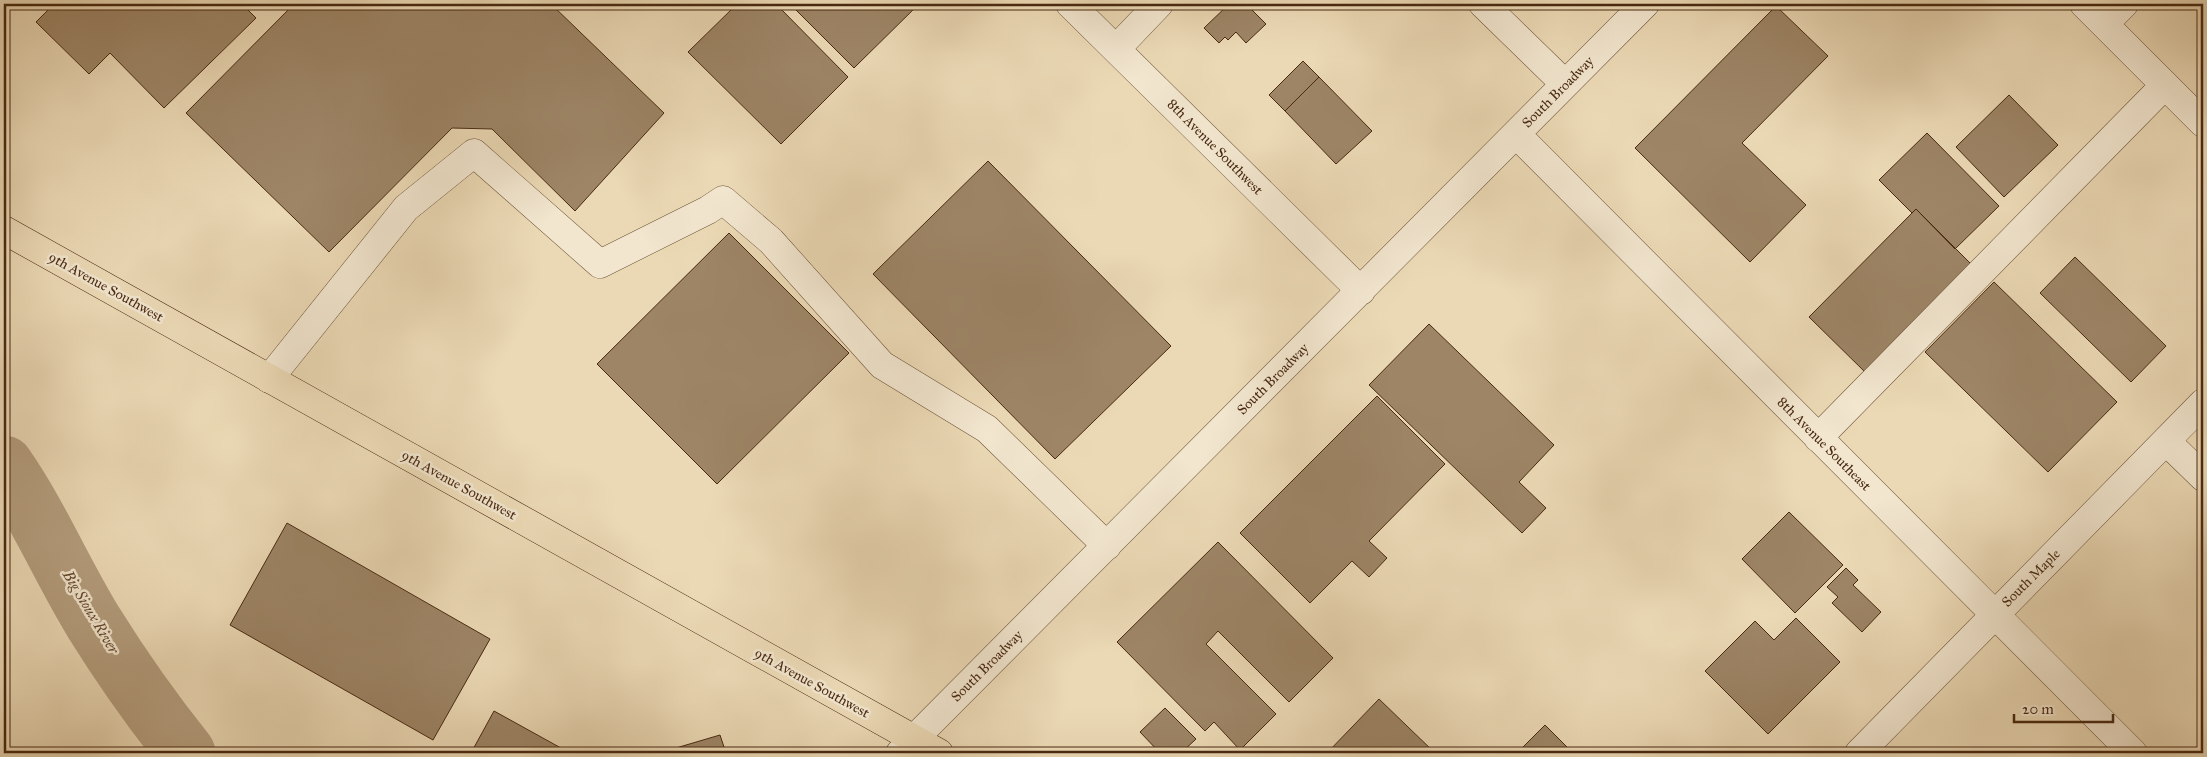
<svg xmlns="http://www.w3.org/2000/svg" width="2207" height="757" font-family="'IM FELL Great Primer',serif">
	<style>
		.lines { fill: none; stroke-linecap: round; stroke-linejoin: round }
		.river { stroke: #b49d7d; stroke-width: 59 }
		.building { fill: #9d8566; stroke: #482911 }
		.minor-casing { stroke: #71553a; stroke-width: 29 }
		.major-casing { stroke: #482911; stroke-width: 29 }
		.minor { stroke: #f2e6cf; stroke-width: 28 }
		.major { stroke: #ebd9b5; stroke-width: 28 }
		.labels { text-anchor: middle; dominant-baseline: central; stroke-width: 5; stroke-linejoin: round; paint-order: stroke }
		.street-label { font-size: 14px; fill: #482911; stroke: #f2e6cf }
		.water-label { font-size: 15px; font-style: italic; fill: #63462c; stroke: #f2e6cf }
	</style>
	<rect width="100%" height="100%" fill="#ebd9b5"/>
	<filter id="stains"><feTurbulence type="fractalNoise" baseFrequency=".004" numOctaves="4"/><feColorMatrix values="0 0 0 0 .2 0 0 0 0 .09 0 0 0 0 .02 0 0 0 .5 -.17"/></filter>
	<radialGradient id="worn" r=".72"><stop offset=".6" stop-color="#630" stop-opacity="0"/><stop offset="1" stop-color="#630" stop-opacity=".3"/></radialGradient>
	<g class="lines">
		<path class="river" d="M4 465C39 515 62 571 94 623 122 668 153 712 186 753"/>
	</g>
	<path class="building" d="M54 4H242L256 18 164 108 110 53 89 74 36 22Z
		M294 4H551L664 113 575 211 492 129 452 128 329 252 186 113Z
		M737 4H776L848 77 781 144 688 52Z
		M790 4H919L854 68Z
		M1229 4H1246L1266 24 1246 43 1236 32 1228 40 1225 37 1219 43 1204 28Z
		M2194 4H2203V13Z
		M1776 6 1828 56 1742 143 1806 205 1750 262 1635 148Z
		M1303 61 1319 77 1285 111 1269 95Z
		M1319 77 1372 131 1336 164 1285 111Z
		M2009 95 2058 145 2004 197 1956 147Z
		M1927 133 1999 206 1955 249 1916 209 1912 213 1879 180Z
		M988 161 1171 346 1055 459 873 274Z
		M1916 209 1972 265 1866 373 1809 317Z
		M729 233 849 353 717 484 597 364Z
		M2075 257 2166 346 2131 382 2040 293Z
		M1994 282 2117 402 2048 472 1925 352Z
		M1429 324 1554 445 1519 482 1546 508 1522 533 1369 385Z
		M1377 396 1445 464 1369 541 1387 558 1369 577 1352 561 1310 603 1240 533Z
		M1789 512 1843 565 1795 613 1742 559Z
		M287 523 490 639 433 740 230 625Z
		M1218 542 1333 658 1289 702 1218 631 1206 644 1276 714 1240 750 1214 722 1205 731 1117 642Z
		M1846 568 1858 580 1853 585 1881 612 1862 632 1832 603 1838 597 1827 587Z
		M1796 618 1840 662 1768 734 1705 671 1755 621 1774 640Z
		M1379 699 1435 753H1327Z
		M1165 708 1196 739 1181 753H1160L1140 732Z
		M494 711 570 753H471Z
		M1545 725 1573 753H1517Z
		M720 735 726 753H659Z"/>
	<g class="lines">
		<g class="minor-casing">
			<path id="minor" d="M1070 4 1361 291
				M1483 4 1565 84
				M2084 4 2203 123
				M2104 24 2124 4
				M1116 49 1159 4
				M1516 134 2133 753
				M269 379 406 208 474 153 600 264 708 210 723 200 771 241 882 365 987 429 1107 546
				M1818 438 2165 85
				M2166 441 2203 477
				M900 753 1645 4
				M1859 753 2203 403"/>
		</g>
		<g class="major-casing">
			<path id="major" d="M4 230 939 753"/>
		</g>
		<use href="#minor" class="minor"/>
		<use href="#major" class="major"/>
	</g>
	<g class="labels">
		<g class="street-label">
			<text transform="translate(1558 92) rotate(-45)">South Broadway</text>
			<text transform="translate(1215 147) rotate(45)">8th Avenue Southwest</text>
			<text transform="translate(106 287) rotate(29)">9th Avenue Southwest</text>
			<text transform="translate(1273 379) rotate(-45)">South Broadway</text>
			<text transform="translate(1824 444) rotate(45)">8th Avenue Southeast</text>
			<text transform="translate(459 485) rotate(29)">9th Avenue Southwest</text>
			<text transform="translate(2031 578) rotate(-45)">South Maple</text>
			<text transform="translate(987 666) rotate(-45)">South Broadway</text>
			<text transform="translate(812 683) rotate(29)">9th Avenue Southwest</text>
		</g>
		<g class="water-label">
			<text transform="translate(91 612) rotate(59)">Big Sioux River</text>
		</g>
	</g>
	<rect width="2207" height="757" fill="none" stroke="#ebd9b5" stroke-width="20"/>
	<rect x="5" y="5" width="2197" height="747" fill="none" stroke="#482911" stroke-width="2.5"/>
	<rect x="10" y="10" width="2187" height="737" fill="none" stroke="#482911"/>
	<path d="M2014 714v8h99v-8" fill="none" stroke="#482911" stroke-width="2.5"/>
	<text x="2022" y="714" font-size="15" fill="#482911" stroke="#f2e6cf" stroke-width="4" paint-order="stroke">20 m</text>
	<rect width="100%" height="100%" filter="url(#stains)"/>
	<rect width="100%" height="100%" fill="url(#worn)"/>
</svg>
